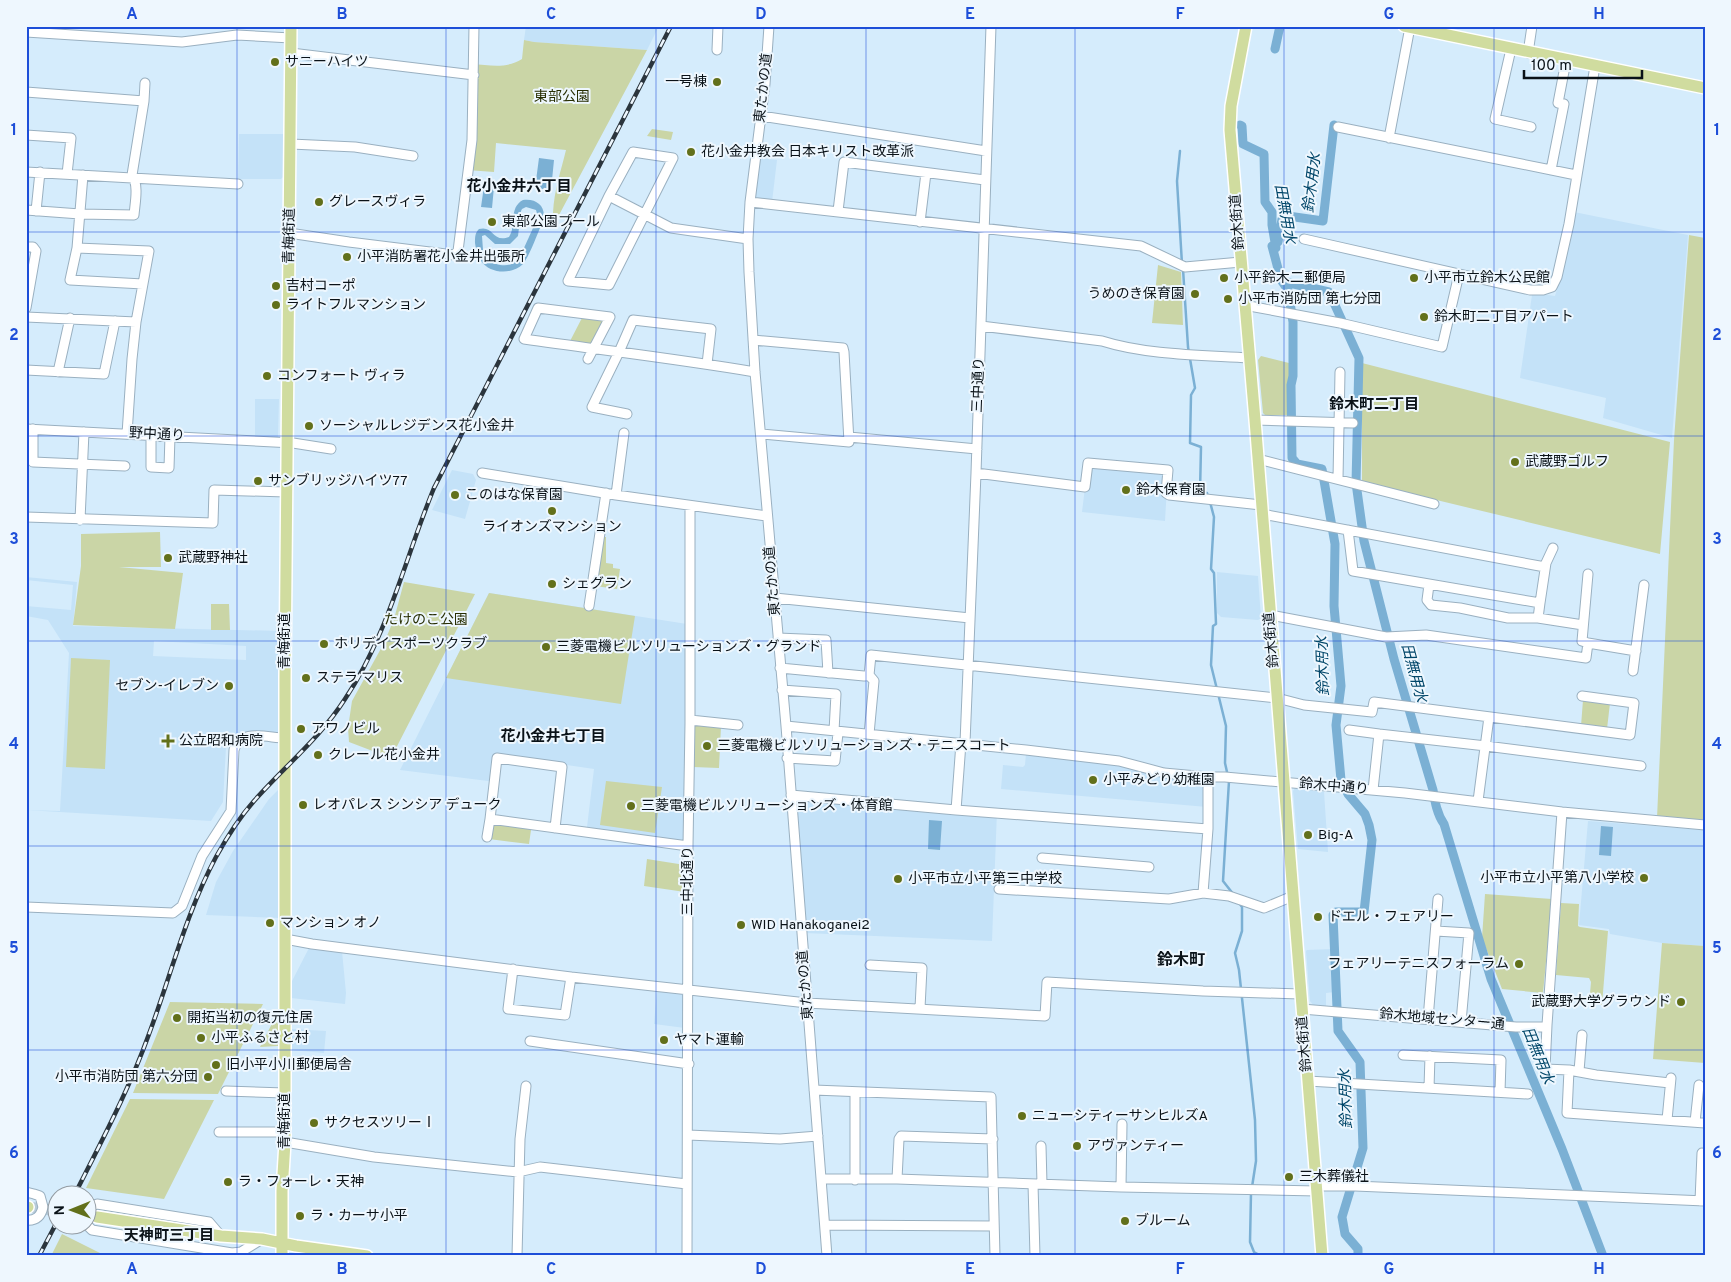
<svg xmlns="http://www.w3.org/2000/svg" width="1731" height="1282" font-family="Overpass,'Noto Sans JP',sans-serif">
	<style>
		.built { fill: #c4e2f8; fill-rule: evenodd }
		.green { fill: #cad5a6 }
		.water { fill: #7bb0d4; fill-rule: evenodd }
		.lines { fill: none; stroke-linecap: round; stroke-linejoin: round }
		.stream { stroke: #7bb0d4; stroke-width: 2.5 }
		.canal { stroke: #7bb0d4; stroke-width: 9 }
		.major-tunnel { stroke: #b7cbda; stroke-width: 11; stroke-dasharray: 11 5.5; stroke-linecap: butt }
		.minor-casing { stroke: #9ab0c0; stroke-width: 11 }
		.major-casing { stroke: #fff; stroke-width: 14 }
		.minor { stroke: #fff; stroke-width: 9 }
		.major { stroke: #d0dc9f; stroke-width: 11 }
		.rail-casing { stroke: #2b353d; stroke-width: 4.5 }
		.rail { stroke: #eef7fe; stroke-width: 2.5; stroke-dasharray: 8; stroke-linecap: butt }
		.grid { fill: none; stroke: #1d4ed8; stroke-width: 1; stroke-opacity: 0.55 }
		.poi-dot { fill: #62701b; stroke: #eef7fe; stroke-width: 2 }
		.labels { text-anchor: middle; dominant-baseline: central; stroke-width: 4; stroke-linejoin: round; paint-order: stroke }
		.poi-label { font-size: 14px; fill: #0a1218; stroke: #eef7fe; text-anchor: start }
		.street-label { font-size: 14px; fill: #0a1218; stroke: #eef7fe }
		.park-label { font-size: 14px; fill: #272e02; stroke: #eef7fe }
		.water-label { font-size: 15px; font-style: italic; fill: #004669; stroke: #eef7fe }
		.neighbourhood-label { font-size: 15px; font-weight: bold; fill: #0a1218; stroke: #eef7fe }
		.quarter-label { font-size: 16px; font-weight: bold; fill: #0a1218; stroke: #eef7fe }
		.neatline { fill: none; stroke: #1d4ed8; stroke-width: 2 }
		.grid-label { font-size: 16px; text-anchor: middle; font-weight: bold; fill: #1d4ed8 }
	</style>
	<rect width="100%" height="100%" fill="#d5ecfc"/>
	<path class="built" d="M526 26H659L647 50 534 42 524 40Z
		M239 134H286L285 175 281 179H238Z
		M757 158 777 160 772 202 755 200Z
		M1574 212 1688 235 1672 438 1603 418 1606 398 1520 378 1532 295 1541 294 1555 296 1561 276Z
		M255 399H279L278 437 276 438 255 437Z
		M1088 463 1168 470 1165 521 1082 512Z
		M452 470 473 474 476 480 465 519 432 510Z
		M1217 572 1258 576 1261 618 1258 620 1221 617 1217 613Z
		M26 577 77 582 73 626 281 631 280 735 239 734 229 740 226 747 223 802 211 821 26 810 60 811 69 653 48 620 26 616V606L71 610 73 585 26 580ZM154 641 246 646V660L153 656Z
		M489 593 687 624 689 844 587 827 594 769 499 755 496 782 400 770Z
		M1024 752 1119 766 1163 777 1205 783 1207 807 1001 789 1003 765 1023 767 1025 765 1026 754Z
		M281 787 280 918 206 915 216 882 233 851 269 799Z
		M1295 788 1324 792 1328 852 1298 849 1293 791Z
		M796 799 997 811 992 941 805 933 795 800Z
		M1588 821 1705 830V946L1662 943 1610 934 1609 929 1579 925Z
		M309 948 342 951 346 993 345 1004 291 998V983Z
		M1332 949 1335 992 1326 993V1007L1314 1006 1310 1001 1306 951 1307 950Z
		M657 990 685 994V1028L654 1024Z
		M291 1029 326 1031 324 1053 291 1050Z"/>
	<path class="green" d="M524 40 534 42 647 50 559 215 553 213C554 190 561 171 566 150L496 143 494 172 467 170 472 64C490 65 506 69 522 59Z
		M652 129 673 132 671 140 647 136Z
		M1689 235 1705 238V823L1657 818 1674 440Z
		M1158 265 1181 272 1183 325 1152 323Z
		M584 314 610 317 594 349 568 345Z
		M1261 356 1289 363V415H1265L1263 413 1258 360Z
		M1362 363 1670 442 1660 554 1362 482Z
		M160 532 161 567H119L183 573 175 629 73 625 81 566V534Z
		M602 537H606V563L613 564V568L620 569 617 589 595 586Z
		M404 582 475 594 391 758 349 742 348 728 352 701 384 643 394 619Z
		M489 593 635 616 621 704 446 678Z
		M211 604H229L230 630H211Z
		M71 658 110 660 105 769 66 767Z
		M1583 700 1610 703 1607 729 1581 726Z
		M695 723 721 726 719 768 693 767Z
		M606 781 662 787 655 833 600 825Z
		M492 817 532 823 529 844 489 839Z
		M647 859 685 865V892L644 886Z
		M1485 894 1552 899 1543 993 1502 989 1482 938Z
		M1561 903 1579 904 1578 926 1580 927 1608 931 1602 1005H1589L1591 982 1589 978 1556 975Z
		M1662 943 1705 946V1063L1653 1059Z
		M170 1002 263 1004 218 1094 133 1093Z
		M279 1010 278 1046 260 1047Z
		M130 1099 214 1100 164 1199 86 1188Z
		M62 1234 104 1255V1256H51Z"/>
	<path class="water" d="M539 158 554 160 551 190 535 188Z
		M489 182 494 187 492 208 481 207 484 186Z
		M523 200C537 198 547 207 543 221 538 232 530 255 523 264 512 275 490 274 481 261 477 256 476 249 475 243 475 237 475 233 479 229 494 225 492 243 509 237 517 226 508 208 523 200ZM526 207 536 210 538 217C534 225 522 255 517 260 509 269 496 265 488 260L483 250 482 236 485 235 495 244H510L518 236 521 211 522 209Z
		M929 820 942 821 940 850 928 849Z
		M1601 826 1613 827 1611 856 1599 855Z"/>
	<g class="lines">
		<path class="stream" d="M1180 151 1177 181 1182 264
			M1183 269 1188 347 1195 388 1191 395 1190 443 1201 447 1200 492 1207 493 1208 497
			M1210 502 1214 517 1211 569 1214 573 1216 624 1213 626 1211 665 1226 726 1225 763 1229 781 1223 881 1234 895
			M1240 904 1242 907V931L1235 953 1239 970 1255 1120 1256 1161 1252 1187
			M1251 1193 1250 1242 1254 1252 1261 1256"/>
		<path class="canal" d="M1275 49 1280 26
			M1240 125 1242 126 1243 144 1264 154 1265 202 1272 212V225L1276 248
			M1334 125 1323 221 1288 216 1282 219 1278 242 1272 246 1281 280 1288 290 1293 322V376L1291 385 1292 458 1297 464 1322 469 1335 544 1334 606 1341 686 1336 725 1341 780 1348 794 1365 814 1369 825 1372 840 1364 912H1336L1333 915 1338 1031 1360 1062 1363 1148 1342 1217 1345 1234 1358 1249V1256
			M1283 277 1285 282 1329 292 1359 358 1356 483 1364 541 1394 659 1433 790C1435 802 1437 814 1444 824L1491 979 1562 1149 1603 1256"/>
		<path class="major-tunnel" d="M28 1207 58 1211"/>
		<g class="minor-casing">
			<path id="minor" d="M769 26 765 84 750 202 748 239 749 272 755 372 786 726 827 1256
				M26 32 182 42 237 35 291 38
				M1511 49 1495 119 1531 127
				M717 50 718 26
				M291 53 474 75
				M1528 53 1532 26
				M26 92 144 101
				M761 116 986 151
				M1338 127 1576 175
				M26 135 71 138 67 174
				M1389 138 1410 27
				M291 144 355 147 413 156
				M633 152 673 158 609 285 568 281 609 196Z
				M1551 170 1564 104 1558 103 1566 61
				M26 172 238 184
				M83 175 77 248 70 280 143 284
				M609 196 671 228 748 239
				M750 202 1141 246 1185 267 1241 262
				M26 210 80 214 134 215C135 203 139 185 132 175L144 101 145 83
				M36 211 40 172
				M838 211 844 162 985 180
				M920 222 926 173
				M289 233 349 242 454 255 458 251 472 140 474 26
				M1304 239 1530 290H1543L1552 287 1557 277 1569 224 1595 66
				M26 247H33L36 251 26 308
				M77 248 149 251 136 322 132 359 127 434
				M1244 305 1340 323 1442 347 1459 274
				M26 317 136 322
				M981 326 1102 341C1146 355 1202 355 1249 358
				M753 340 843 348 844 352 849 442 761 434
				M588 359 610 317 538 308 524 339C601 350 678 359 755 372
				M26 370 104 374 115 321
				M58 372 70 318
				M627 414 592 407 619 352 633 320 711 329 707 364
				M1255 420 1353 423
				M26 429 293 443 331 449
				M33 429V462L125 466
				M151 435V467L169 468 170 436
				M849 437 977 449
				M1258 459 1434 504
				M482 473 616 495 767 516
				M976 473 1085 487 1088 463 1168 470 1166 493 1169 495 1261 505
				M1338 479 1340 372
				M616 495 624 433
				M1262 514 1545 567
				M26 517 213 523 214 490 286 492
				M80 520 84 432
				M1348 530 1353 571 1540 603 1546 563 1553 548
				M1429 585 1427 600 1431 605 1460 608 1508 618H1538
				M775 598 970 618
				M1540 603 1538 618 1583 625
				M589 606 606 493
				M1270 615 1386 637 1426 635 1586 658 1588 643 1582 641 1588 574
				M778 638 826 640 828 673
				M1588 643 1636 651
				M780 668 864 676 869 675 871 655 1277 698 1304 705 1372 712 1374 702 1630 735 1634 703 1582 696
				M1633 671 1644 585
				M869 675 874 681 869 734
				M782 690 836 694 834 731
				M690 720 738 725
				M786 726 1026 750 1119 761 1164 773 1208 777H1225L1405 793 1562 812 1705 825
				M1349 730 1379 734 1373 790
				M1379 734 1486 746 1641 766
				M965 743 976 473 991 26
				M787 758 835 761 838 733
				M791 795 956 810 1208 829
				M1478 801 1489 717
				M956 810 961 743
				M555 828 562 767 497 758 490 819 688 846
				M487 837 490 819
				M1042 858 1149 867
				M999 889 1169 899 1203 893 1229 896 1264 908 1293 896
				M1203 893 1208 829V777
				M26 907 173 913 182 906 202 856 231 811 234 750C240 728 268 738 285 738
				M1436 931 1469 933 1461 1022
				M285 939 312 944 571 977 807 1003 1045 1016 1047 982 1203 991 1300 994
				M870 965 922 968 920 1008
				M513 969 508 1009 565 1015 571 977
				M1302 1009 1516 1027H1545L1547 1025 1562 812
				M1428 1019 1438 899
				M1547 1025 1545 1069 1569 1070 1596 1075 1670 1083
				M530 1041 689 1064
				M1403 1055 1501 1060 1500 1092
				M1569 1070 1567 1113 1705 1123
				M1579 1071 1582 1035
				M1308 1081 1528 1094
				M1429 1088 1430 1056
				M814 1090 991 1097 995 1256
				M226 1091 285 1093
				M1667 1120 1671 1078
				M1695 1122 1699 1085
				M219 1132H285
				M688 1135 780 1139 818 1136
				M285 1142 374 1157 518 1172 540 1167 687 1184
				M1041 1146 1042 1184
				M822 1179H897L1121 1187 1317 1191
				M897 1179 899 1139 901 1136 993 1139
				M855 1180V1092
				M1033 1184 1035 1256
				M1317 1186H1355L1705 1201
				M1121 1187 1122 1124
				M26 1192 34 1194 40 1196 43 1207C41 1216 36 1221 26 1220
				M1700 1201 1702 1153
				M88 1208 97 1204 209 1222 221 1236
				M86 1224 92 1230 232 1253 241 1252 262 1239
				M825 1225 994 1226
				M517 1256 520 1139 526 1086
				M687 1256 688 846 690 723V506"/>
		</g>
		<g class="major-casing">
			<path id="major" d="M1246 26 1231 106 1230 130 1255 420 1322 1256
				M1404 26 1705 88
				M26 1207H28
				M97 1217 221 1236 262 1239 296 1246 367 1256
				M282 1256V1191L285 1142V678L291 26"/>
		</g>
		<use href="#minor" class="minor"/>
		<use href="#major" class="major"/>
		<g class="rail-casing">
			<path id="rail" d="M75 1194C101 1142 129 1090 149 1034 171 975 186 913 216 857 227 837 239 818 254 801 285 766 320 738 345 699 388 635 405 558 434 488L671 26
				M39 1256 58 1220"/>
		</g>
		<use href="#rail" class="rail"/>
	</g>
	<path class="grid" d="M237 26V1256M446 26V1256M656 26V1256M866 26V1256M1075 26V1256M1284 26V1256M1494 26V1256M26 232H1705M26 436H1705M26 641H1705M26 846H1705M26 1050H1705"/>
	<g class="poi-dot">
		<circle cx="275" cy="62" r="5"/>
		<circle cx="717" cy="82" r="5"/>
		<circle cx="691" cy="152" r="5"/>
		<circle cx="319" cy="202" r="5"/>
		<circle cx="492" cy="222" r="5"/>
		<circle cx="347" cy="257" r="5"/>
		<circle cx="1224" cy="278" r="5"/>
		<circle cx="1414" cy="278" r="5"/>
		<circle cx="276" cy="286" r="5"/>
		<circle cx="1195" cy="294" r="5"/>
		<circle cx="1228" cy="299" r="5"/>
		<circle cx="276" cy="305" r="5"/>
		<circle cx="1424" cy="317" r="5"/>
		<circle cx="267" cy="376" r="5"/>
		<circle cx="309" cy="426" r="5"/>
		<circle cx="1515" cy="462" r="5"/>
		<circle cx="258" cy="481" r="5"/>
		<circle cx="1126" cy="490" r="5"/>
		<circle cx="455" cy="495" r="5"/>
		<circle cx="552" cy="511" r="5"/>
		<circle cx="168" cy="558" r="5"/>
		<circle cx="552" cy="584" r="5"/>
		<circle cx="324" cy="644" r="5"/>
		<circle cx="546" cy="647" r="5"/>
		<circle cx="306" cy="678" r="5"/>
		<circle cx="229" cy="686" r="5"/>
		<circle cx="301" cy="729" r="5"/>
		<path d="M165.5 733.5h5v5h5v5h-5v5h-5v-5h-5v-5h5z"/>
		<circle cx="707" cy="746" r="5"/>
		<circle cx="318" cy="755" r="5"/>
		<circle cx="1093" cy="780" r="5"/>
		<circle cx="303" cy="805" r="5"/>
		<circle cx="631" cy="806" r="5"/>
		<circle cx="1308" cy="835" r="5"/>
		<circle cx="1644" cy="878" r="5"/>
		<circle cx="898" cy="879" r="5"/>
		<circle cx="1318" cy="917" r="5"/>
		<circle cx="270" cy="923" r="5"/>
		<circle cx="741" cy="925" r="5"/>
		<circle cx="1519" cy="964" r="5"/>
		<circle cx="1681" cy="1002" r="5"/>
		<circle cx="177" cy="1018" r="5"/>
		<circle cx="201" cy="1038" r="5"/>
		<circle cx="664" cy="1040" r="5"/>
		<circle cx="216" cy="1065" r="5"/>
		<circle cx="208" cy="1077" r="5"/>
		<circle cx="1022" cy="1116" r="5"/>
		<circle cx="314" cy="1123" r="5"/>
		<circle cx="1077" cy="1146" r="5"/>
		<circle cx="1289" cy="1177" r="5"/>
		<circle cx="228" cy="1182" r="5"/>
		<circle cx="300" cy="1216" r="5"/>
		<circle cx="1125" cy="1221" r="5"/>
	</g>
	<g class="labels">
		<g class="poi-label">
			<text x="285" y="62">サニーハイツ</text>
			<text x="707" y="82" text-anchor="end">一号棟</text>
			<text x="701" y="152">花小金井教会 日本キリスト改革派</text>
			<text x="329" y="202">グレースヴィラ</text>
			<text x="502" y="222">東部公園プール</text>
			<text x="357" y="257">小平消防署花小金井出張所</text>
			<text x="1234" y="278">小平鈴木二郵便局</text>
			<text x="1424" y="278">小平市立鈴木公民館</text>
			<text x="286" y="286">吉村コーポ</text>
			<text x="1185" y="294" text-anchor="end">うめのき保育園</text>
			<text x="1238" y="299">小平市消防団 第七分団</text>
			<text x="286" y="305">ライトフルマンション</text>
			<text x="1434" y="317">鈴木町二丁目アパート</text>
			<text x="277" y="376">コンフォート ヴィラ</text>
			<text x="319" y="426">ソーシャルレジデンス花小金井</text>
			<text x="1525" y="462">武蔵野ゴルフ</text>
			<text x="268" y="481">サンブリッジハイツ77</text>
			<text x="1136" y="490">鈴木保育園</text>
			<text x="465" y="495">このはな保育園</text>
			<text x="552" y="527" text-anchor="middle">ライオンズマンション</text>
			<text x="178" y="558">武蔵野神社</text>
			<text x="562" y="584">シェグラン</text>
			<text x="334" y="644">ホリデイスポーツクラブ</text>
			<text x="556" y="647">三菱電機ビルソリューションズ・グランド</text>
			<text x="316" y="678">ステラ マリス</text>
			<text x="219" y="686" text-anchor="end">セブン-イレブン</text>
			<text x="311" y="729">アワノビル</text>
			<text x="179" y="741">公立昭和病院</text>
			<text x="717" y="746">三菱電機ビルソリューションズ・テニスコート</text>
			<text x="328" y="755">クレール花小金井</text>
			<text x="1103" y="780">小平みどり幼稚園</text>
			<text x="313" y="805">レオパレス シンシア デューク</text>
			<text x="641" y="806">三菱電機ビルソリューションズ・体育館</text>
			<text x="1318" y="835">Big-A</text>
			<text x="1634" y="878" text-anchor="end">小平市立小平第八小学校</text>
			<text x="908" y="879">小平市立小平第三中学校</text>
			<text x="1328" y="917">ドエル・フェアリー</text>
			<text x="280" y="923">マンション オノ</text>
			<text x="751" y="925">WID Hanakoganei2</text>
			<text x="1509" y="964" text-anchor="end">フェアリーテニスフォーラム</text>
			<text x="1671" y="1002" text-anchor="end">武蔵野大学グラウンド</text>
			<text x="187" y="1018">開拓当初の復元住居</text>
			<text x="211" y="1038">小平ふるさと村</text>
			<text x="674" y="1040">ヤマト運輸</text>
			<text x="226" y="1065">旧小平小川郵便局舎</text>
			<text x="198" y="1077" text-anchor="end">小平市消防団 第六分団</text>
			<text x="1032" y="1116">ニューシティーサンヒルズA</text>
			<text x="324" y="1123">サクセスツリーⅠ</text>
			<text x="1087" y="1146">アヴァンティー</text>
			<text x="1299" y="1177">三木葬儀社</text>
			<text x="238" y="1182">ラ・フォーレ・天神</text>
			<text x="310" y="1216">ラ・カーサ小平</text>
			<text x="1135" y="1221">ブルーム</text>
		</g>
		<g class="street-label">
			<text transform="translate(764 88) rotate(-84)">東たかの道</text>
			<text transform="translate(1238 222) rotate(-94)">鈴木街道</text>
			<text transform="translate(290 236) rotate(-89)">青梅街道</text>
			<text transform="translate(979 385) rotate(-88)">三中通り</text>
			<text transform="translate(157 435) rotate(3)">野中通り</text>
			<text transform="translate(773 581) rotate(-95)">東たかの道</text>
			<text transform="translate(1272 640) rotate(-95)">鈴木街道</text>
			<text transform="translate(285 641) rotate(-90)">青梅街道</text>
			<text transform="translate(1334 787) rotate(5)">鈴木中通り</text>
			<text transform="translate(688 881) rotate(-90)">三中北通り</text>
			<text transform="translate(806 985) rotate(-95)">東たかの道</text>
			<text transform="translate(1442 1020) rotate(5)">鈴木地域センター通</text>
			<text transform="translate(1305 1044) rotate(-95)">鈴木街道</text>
			<text transform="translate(285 1121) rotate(-90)">青梅街道</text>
		</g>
		<g class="park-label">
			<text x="562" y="97">東部公園</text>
			<text x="426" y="620">たけのこ公園</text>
		</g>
		<g class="water-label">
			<text transform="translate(1313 183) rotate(-83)">鈴木用水</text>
			<text transform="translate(1284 214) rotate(80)">田無用水</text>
			<text transform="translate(1324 666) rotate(-92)">鈴木用水</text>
			<text transform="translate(1413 673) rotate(75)">田無用水</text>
			<text transform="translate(1537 1056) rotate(68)">田無用水</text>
			<text transform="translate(1347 1099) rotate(-92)">鈴木用水</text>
		</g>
		<g class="neighbourhood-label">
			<text x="519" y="187">花小金井六丁目</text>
			<text x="1374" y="405">鈴木町二丁目</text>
			<text x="553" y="737">花小金井七丁目</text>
			<text x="169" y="1236">天神町三丁目</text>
		</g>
		<g class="quarter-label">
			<text x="1181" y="961">鈴木町</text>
		</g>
	</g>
	<rect width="1731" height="1282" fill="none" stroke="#eef7fe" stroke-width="55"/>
	<g transform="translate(72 1210) rotate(269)"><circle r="24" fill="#eef7fe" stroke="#939ba2"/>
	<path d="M0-4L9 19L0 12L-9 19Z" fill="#62701b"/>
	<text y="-8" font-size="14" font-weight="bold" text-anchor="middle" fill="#0a1218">N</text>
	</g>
	<path d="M1524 70v8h118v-8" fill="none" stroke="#0a1218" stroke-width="2.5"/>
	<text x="1531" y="70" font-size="15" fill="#0a1218" stroke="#eef7fe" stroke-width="4" paint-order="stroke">100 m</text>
	<rect x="28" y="28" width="1676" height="1226" class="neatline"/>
	<g class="grid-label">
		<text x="132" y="19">A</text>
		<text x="342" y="19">B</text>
		<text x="551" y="19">C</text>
		<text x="761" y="19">D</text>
		<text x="970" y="19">E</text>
		<text x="1180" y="19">F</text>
		<text x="1389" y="19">G</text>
		<text x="1599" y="19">H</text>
		<text x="14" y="135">1</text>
		<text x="1717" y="135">1</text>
		<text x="14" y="340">2</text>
		<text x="1717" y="340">2</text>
		<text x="14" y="544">3</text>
		<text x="1717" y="544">3</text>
		<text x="14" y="749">4</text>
		<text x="1717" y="749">4</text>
		<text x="14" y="953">5</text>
		<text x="1717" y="953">5</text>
		<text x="14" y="1158">6</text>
		<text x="1717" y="1158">6</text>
		<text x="132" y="1274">A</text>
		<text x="342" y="1274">B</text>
		<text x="551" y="1274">C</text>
		<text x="761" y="1274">D</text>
		<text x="970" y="1274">E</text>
		<text x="1180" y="1274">F</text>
		<text x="1389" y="1274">G</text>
		<text x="1599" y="1274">H</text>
	</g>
</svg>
